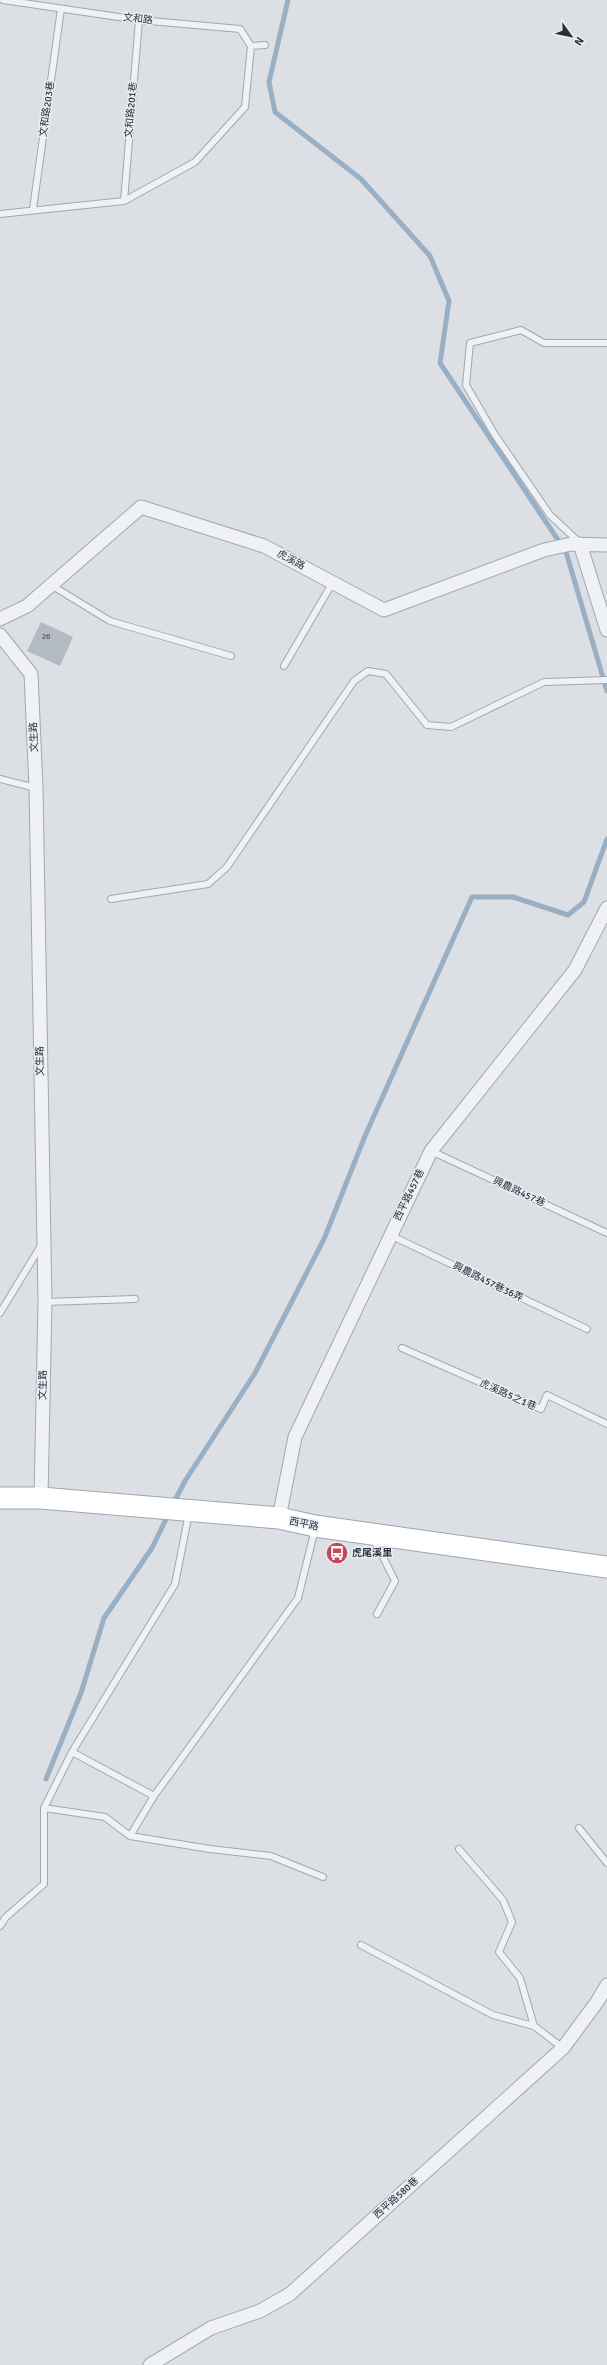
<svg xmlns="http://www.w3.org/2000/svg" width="607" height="2365" font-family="Signika,'Noto Sans TC',sans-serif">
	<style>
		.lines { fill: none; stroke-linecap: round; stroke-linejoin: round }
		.stream { stroke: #99afc4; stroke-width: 5 }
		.building { fill: #b4bac2 }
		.lane-casing { stroke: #a2a7af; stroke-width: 8 }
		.street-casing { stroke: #a2a7af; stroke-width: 15 }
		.primary-casing { stroke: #9ca5b0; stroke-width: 23 }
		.lane { stroke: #eff1f4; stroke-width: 6 }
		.street { stroke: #eff1f4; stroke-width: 13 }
		.primary { stroke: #fff; stroke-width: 21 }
		.labels { text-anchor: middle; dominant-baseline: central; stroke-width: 3; stroke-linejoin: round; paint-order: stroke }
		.number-label { font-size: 8px; fill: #4a525d }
		.street-label { font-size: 10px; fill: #272f3b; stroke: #ebeff3 }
		.poi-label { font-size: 10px; font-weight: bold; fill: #272f3b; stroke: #ebeff3; text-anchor: start }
	</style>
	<rect width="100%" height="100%" fill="#dce0e5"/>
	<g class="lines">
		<path class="stream" d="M288 0 269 82 275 112 361 179 430 256 449 301 440 363 566 552 607 691
			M173 1504 185 1481 255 1373 324 1239 365 1136 472 897H513L568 915 584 902 607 839
			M46 1779 81 1693 104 1618 152 1548 169 1513"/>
	</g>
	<path class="building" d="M41 622 73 637 60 666 27 651Z"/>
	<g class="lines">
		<g class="lane-casing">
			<path id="lane" d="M3 0 139 20 240 29 251 46 265 45
				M124 201 139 20
				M33 209 61 9
				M0 214 124 201 195 162 245 107 251 46
				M580 543 550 515 495 435 466 385 470 343 521 330 544 343H607
				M51 585 110 621 231 656
				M284 666 333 582
				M0 779 36 788
				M111 899 208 884 227 867 354 681 368 671 386 674 427 725 451 727 544 682 607 680
				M431 1151 607 1233
				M390 1235 587 1329
				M45 1302 135 1299
				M0 1313 42 1244
				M402 1348 541 1409 547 1395 607 1424
				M189 1513 175 1584 72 1752 154 1796 298 1598 315 1529
				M374 1539 395 1581 377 1614
				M44 1808 105 1817 130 1836 154 1796
				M579 1828 607 1863
				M130 1836 210 1849 271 1856 323 1877
				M459 1849 503 1900 512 1922 499 1952 520 1978 534 2026 563 2048
				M0 1926 6 1917 44 1884V1808L72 1752
				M361 1945 493 2015 534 2026"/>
		</g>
		<g class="street-casing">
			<path id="street" d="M580 544 607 630
				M0 619 27 606 141 507 264 546 384 610 544 550 571 544 607 545
				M0 635 31 674 36 788 45 1302 41 1498
				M279 1518 295 1437 431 1151 575 970 607 908
				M150 2365 211 2328 260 2311 290 2294 563 2048 597 2002 607 1985"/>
		</g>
		<g class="primary-casing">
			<path id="primary" d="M0 1498H41L279 1518 315 1526 607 1567"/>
		</g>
		<use href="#lane" class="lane"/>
		<use href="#street" class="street"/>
		<use href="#primary" class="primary"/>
	</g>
	<defs>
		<g id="bus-disc" transform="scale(1.15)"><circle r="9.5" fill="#c4475e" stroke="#ebeff3"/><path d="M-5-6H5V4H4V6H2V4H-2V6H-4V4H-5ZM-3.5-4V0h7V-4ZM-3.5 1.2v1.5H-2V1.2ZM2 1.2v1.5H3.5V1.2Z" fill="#fff"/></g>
	</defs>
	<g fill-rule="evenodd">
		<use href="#bus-disc" x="337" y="1553"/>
	</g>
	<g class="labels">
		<g class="number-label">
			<text x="46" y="636">26</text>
		</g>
		<g class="street-label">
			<text transform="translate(138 19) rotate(7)">文和路</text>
			<text transform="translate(47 109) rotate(-82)">文和路203巷</text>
			<text transform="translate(131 110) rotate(-85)">文和路201巷</text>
			<text transform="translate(291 560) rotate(28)">虎溪路</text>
			<text transform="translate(34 737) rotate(-92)">文生路</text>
			<text transform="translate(40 1061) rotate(-91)">文生路</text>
			<text transform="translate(519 1192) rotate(25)">興農路457巷</text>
			<text transform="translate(409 1195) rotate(-64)">西平路457巷</text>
			<text transform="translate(488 1282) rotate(26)">興農路457巷36弄</text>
			<text transform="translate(43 1385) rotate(-89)">文生路</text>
			<text transform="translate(508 1395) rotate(24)">虎溪路5之1巷</text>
			<text transform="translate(304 1524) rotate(11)">西平路</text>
			<text transform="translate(396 2198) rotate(-42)">西平路580巷</text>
		</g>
		<g class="poi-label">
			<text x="352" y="1553">虎尾溪里</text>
		</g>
	</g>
	<g transform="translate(571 36) rotate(123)" stroke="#ebeff3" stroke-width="3" paint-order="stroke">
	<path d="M0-3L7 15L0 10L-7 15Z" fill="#272f3b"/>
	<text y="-6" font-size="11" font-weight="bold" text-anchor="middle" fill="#272f3b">N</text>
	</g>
</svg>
